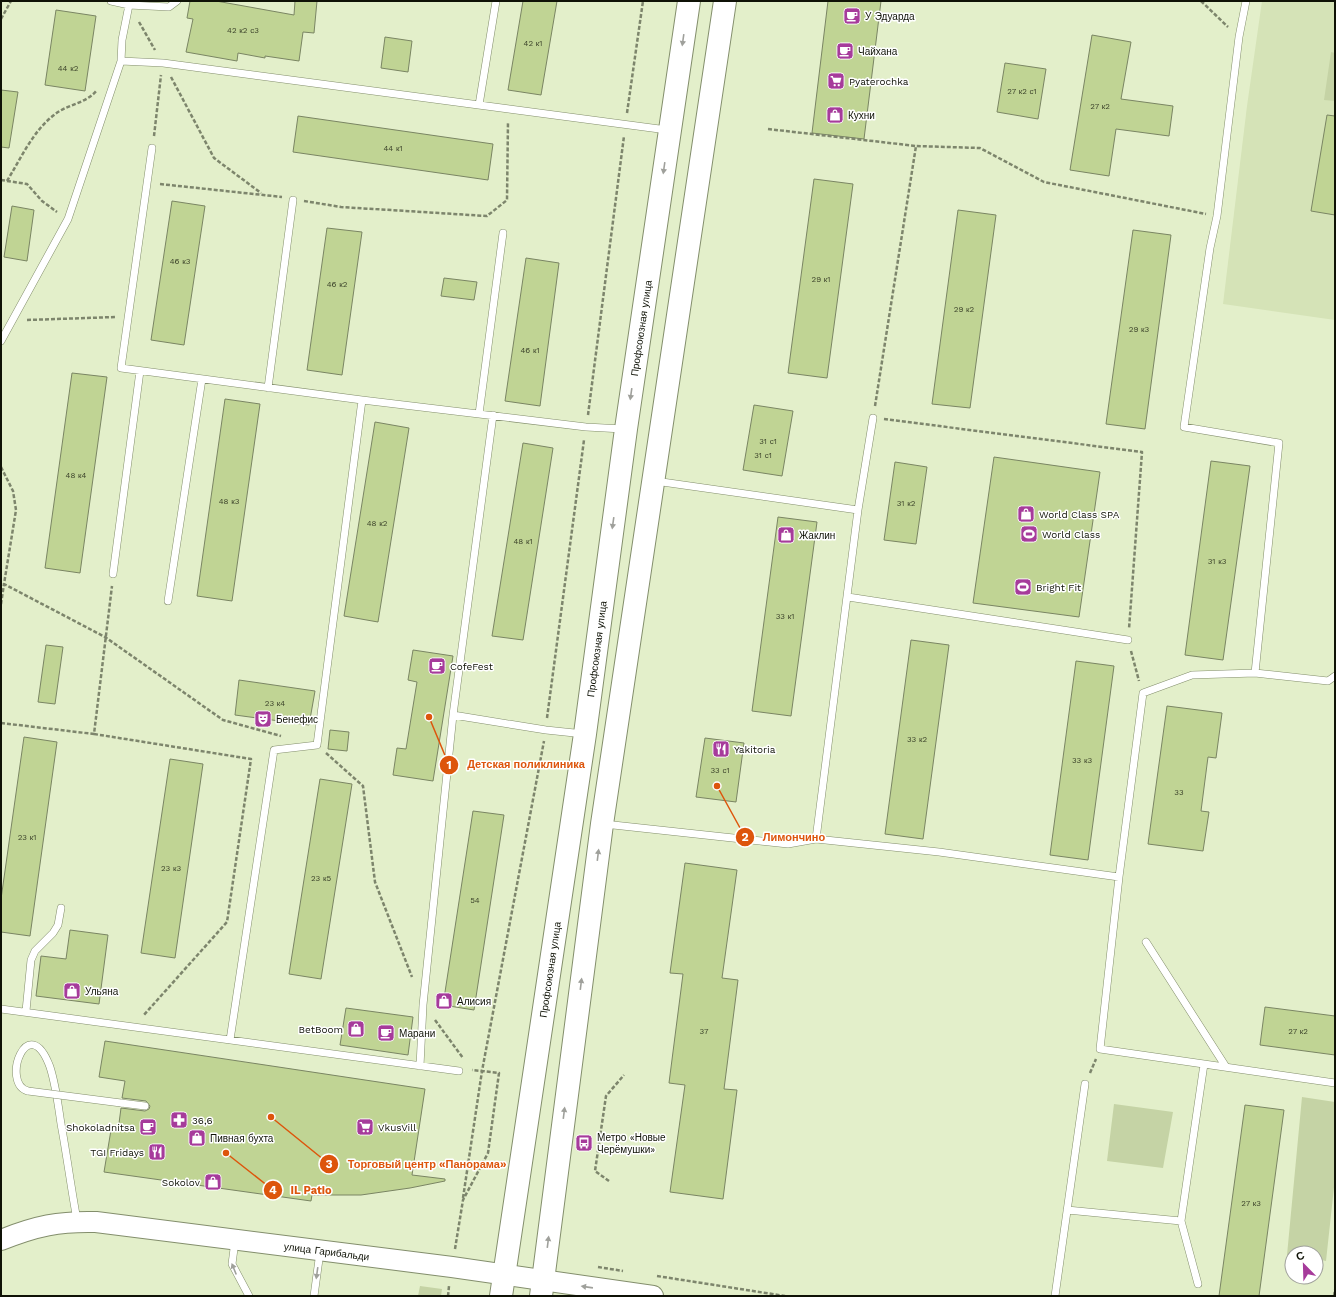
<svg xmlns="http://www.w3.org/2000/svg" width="1336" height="1297" font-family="'Work Sans',sans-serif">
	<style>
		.built { fill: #d5e3b7 }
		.green { fill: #c5d3a5 }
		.building { fill: #c0d494; stroke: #7a8563 }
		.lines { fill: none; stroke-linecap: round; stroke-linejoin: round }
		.lane-casing { stroke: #838e6c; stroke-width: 8 }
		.secondary-casing { stroke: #838e6c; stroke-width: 22 }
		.primary-casing { stroke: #838e6c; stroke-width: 24 }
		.path { stroke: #7d856c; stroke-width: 2.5; stroke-dasharray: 4 2; stroke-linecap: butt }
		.lane { stroke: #fff; stroke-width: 7 }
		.secondary { stroke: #fff; stroke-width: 20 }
		.primary { stroke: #fff; stroke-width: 22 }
		.lane-bridge-casing { stroke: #838e6c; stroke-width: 8; stroke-linecap: butt }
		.lane-bridge { stroke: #fff; stroke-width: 7 }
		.oneway { fill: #9fa09b }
		.labels { text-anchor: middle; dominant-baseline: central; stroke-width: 3; stroke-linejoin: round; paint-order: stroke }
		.number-label { font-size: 8px; fill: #3b422a }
		.poi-label { font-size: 10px; fill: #0f1206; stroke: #fff; text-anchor: start }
		.street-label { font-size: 10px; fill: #0f1206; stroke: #fff }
		.leader { fill: none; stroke: #dd550c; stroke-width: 1.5 }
		.callout-dot { fill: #dd550c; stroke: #fff; stroke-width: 1.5 }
		.mark-label { font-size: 12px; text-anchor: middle; font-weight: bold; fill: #fff }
		.callout-label { font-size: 11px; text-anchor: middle; font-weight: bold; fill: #dd550c; stroke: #fff; stroke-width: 3; stroke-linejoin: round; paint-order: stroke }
	</style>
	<rect width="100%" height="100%" fill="#e3efca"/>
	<path class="built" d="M1262 1H1335V320L1223 304 1247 106Z"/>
	<path class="green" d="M1331 52 1335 53V101L1324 100Z
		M1302 1097 1335 1102V1178L1326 1261 1316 1259V1253L1287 1255Z
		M1114 1104 1173 1112 1163 1168 1107 1161Z
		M420 1286 442 1289 441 1296H418Z"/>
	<path class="building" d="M190 1H216L294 15 295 1H317L314 33 303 32 299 61 265 56V58L238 53 237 61 186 52 193 19 187 18Z
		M523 1H557L541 95 508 90Z
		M828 1H881L864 139 812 133Z
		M56 10 96 16 85 91 45 85Z
		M1092 35 1131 42 1121 99 1173 106 1169 136 1116 129 1109 176 1070 170Z
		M385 37 412 41 408 72 381 68Z
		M1005 63 1046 69 1038 119 997 112Z
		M1 90 18 92 9 148 1 147Z
		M1327 115 1335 116V215L1311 211Z
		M298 116 493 144 488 180 293 152Z
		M814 179 853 184 827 378 788 373Z
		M172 201 205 206 184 345 151 340Z
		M12 206 34 210 27 261 4 257Z
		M958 210 996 215 970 408 932 404Z
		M327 228 362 232 342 375 307 370Z
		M1133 230 1171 235 1145 429 1106 424Z
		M526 258 559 263 540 406 505 401Z
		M444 278 477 282 474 300 441 296Z
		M72 373 107 377 80 573 45 568Z
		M225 399 260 404 232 601 197 596Z
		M754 405 793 411 782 476 743 470Z
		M375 422 409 428 378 622 344 616Z
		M523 443 553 448 523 640 492 636Z
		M994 457 1100 472 1079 617 973 603Z
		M1211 461 1250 466 1223 660 1185 655Z
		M895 462 927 467 916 544 884 540Z
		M778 517 817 522 791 716 752 711Z
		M911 640 949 645 923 839 885 834Z
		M46 645 63 647 55 704 38 702Z
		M413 650 453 656 433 781 393 775 397 748 406 749 417 682 408 680Z
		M1076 661 1114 666 1088 860 1050 855Z
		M239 680 315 691 309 725 235 715Z
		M1167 706 1222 713 1216 758 1208 757 1201 811 1209 812 1203 851 1148 844Z
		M330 730 349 732 347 751 328 749Z
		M24 737 57 742 30 936 1 932V899Z
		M705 738 744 743 736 802 696 797Z
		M170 759 203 764 175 958 141 953Z
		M320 779 352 784 321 979 289 974Z
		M473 811 504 815 474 1010 443 1005Z
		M685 863 737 870 722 978 738 980 724 1089 737 1090 723 1199 670 1192 685 1085 669 1083 683 974 670 973Z
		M70 930 108 935 99 1004 36 996 41 956 66 959Z
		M1265 1007 1335 1016V1055L1260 1045Z
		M346 1008 413 1017 408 1055 340 1045Z
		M105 1041 425 1089 412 1175 445 1179V1181L410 1188 361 1195H312L311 1201 104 1172 111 1130 118 1131 121 1108 145 1111 149 1109 150 1106 146 1101 122 1098 125 1081 99 1077Z
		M1245 1105 1284 1110 1259 1296H1219Z"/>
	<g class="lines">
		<g class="lane-casing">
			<path id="lane" d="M111 1 129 5 169 7 177 1
				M1246 1 1239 37 1217 216 1210 248 1184 427 1279 443 1255 673 1328 681 1335 676
				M121 61 163 63 667 130
				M479 105 496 1
				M152 148 121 368 362 400
				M1 341 68 219 121 61 122 40 129 5
				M268 388 293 200
				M479 414 503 233
				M655 481 858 510 816 839
				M858 510 873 418
				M113 574 140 371
				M848 597 1128 640
				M168 601 202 379
				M453 715 546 730 584 734
				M604 824 788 844 816 839 939 852 1119 877 1100 1049 1335 1083
				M1119 877 1143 693 1192 675 1255 673
				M1146 942 1226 1067
				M1 1009 459 1071
				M26 1011 31 960 35 951 53 933 58 925 61 908
				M230 1040 274 750 317 745 362 400 586 427 623 429
				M420 1066 423 1005 453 715 493 415
				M28 1091C0 1084 28 1008 50 1067 56 1086 58 1104 61 1124 67 1156 71 1188 77 1220
				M121 1103 145 1106
				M1067 1210 1181 1221 1204 1064
				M1181 1221 1198 1284
				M235 1241 232 1264 249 1296
				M314 1296 320 1252
				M1055 1296 1085 1084"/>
		</g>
		<g class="secondary-casing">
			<g id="secondary">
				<path id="s1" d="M1 1240C36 1226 59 1221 96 1222L452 1267 653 1296"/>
			</g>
		</g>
		<g class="primary-casing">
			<g id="primary">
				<path id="s2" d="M501 1296 585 734 626 429 689 1"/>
				<path d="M541 1296 602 824 725 1"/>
			</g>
		</g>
		<path class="path" d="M1201 1 1228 27
			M1 19 11 1
			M139 22 155 50
			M171 77 214 158 261 193
			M627 113 643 1
			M768 129 916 146
			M154 136 161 75
			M1 180 27 184 42 201 57 212
			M7 181C21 158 33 131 54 115 67 104 86 104 97 90
			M160 184 282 197
			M304 201 341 207 487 216 507 200 508 122
			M27 320 116 317
			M875 406 916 146 980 148 1044 182 1206 214
			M588 415 624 136
			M884 419 1142 452 1129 629
			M1 467 13 491 16 510 4 584 105 637 223 720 281 736
			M1 604 4 584
			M1131 651 1139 681
			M547 718 584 440
			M1 723 94 734 112 586
			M94 734 251 759 227 922 143 1016
			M326 753 363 786 375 882 412 977
			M435 1020 463 1058
			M1090 1073 1096 1059
			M609 1181 595 1171 606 1096 624 1075
			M463 1198 482 1071 472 1070
			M455 1249 463 1200 488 1153 499 1073 482 1071 544 741
			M598 1267 623 1271
			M657 1276 785 1296
			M448 1296 449 1286
			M1334 1296 1335 1290"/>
		<use href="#lane" class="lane"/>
		<use href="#secondary" class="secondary"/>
		<use href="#primary" class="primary"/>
		<g class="lane-bridge-casing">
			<path id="lane-bridge" d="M28 1091 121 1103"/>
		</g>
		<use href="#lane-bridge" class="lane-bridge"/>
	</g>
	<defs><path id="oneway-solid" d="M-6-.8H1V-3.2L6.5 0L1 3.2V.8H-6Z"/></defs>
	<g class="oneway">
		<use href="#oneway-solid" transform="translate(683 40) rotate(98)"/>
		<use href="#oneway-solid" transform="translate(664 168) rotate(98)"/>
		<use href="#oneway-solid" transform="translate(631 394) rotate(98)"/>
		<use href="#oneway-solid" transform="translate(613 523) rotate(98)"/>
		<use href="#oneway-solid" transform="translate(598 855) rotate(-83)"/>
		<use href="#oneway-solid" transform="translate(581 984) rotate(-83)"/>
		<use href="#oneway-solid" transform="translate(564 1113) rotate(-83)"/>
		<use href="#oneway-solid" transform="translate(548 1242) rotate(-83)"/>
		<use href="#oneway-solid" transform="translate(234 1269) rotate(-112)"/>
		<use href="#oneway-solid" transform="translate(317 1273) rotate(98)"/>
		<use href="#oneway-solid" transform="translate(587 1287) rotate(-172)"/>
	</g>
	<defs>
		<g id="cafe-square" transform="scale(0.9)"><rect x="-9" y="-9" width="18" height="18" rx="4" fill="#a63b9b" stroke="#fff"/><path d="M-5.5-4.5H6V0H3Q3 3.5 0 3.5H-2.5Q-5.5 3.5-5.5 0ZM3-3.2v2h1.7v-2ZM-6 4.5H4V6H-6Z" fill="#fff"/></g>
		<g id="supermarket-square" transform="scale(0.9)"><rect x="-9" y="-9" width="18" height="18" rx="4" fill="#a63b9b" stroke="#fff"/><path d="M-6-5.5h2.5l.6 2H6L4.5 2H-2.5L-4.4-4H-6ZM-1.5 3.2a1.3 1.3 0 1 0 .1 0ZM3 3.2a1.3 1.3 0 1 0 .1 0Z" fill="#fff"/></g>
		<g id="shop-square" transform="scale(0.9)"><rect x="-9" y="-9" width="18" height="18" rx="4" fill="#a63b9b" stroke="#fff"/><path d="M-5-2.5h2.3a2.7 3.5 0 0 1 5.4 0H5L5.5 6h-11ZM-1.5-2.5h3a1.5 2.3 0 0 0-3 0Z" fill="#fff"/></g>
		<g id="stadium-square" transform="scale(0.9)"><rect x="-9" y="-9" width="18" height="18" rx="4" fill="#a63b9b" stroke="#fff"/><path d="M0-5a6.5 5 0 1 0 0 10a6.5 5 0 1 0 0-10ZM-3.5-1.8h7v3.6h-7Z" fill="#fff"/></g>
		<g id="theatre-square" transform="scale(0.9)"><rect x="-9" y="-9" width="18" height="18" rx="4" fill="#a63b9b" stroke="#fff"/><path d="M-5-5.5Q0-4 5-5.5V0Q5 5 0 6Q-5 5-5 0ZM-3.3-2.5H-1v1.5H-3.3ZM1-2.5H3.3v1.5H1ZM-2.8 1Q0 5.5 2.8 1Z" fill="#fff"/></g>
		<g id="restaurant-square" transform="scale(0.9)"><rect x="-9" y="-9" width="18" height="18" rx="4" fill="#a63b9b" stroke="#fff"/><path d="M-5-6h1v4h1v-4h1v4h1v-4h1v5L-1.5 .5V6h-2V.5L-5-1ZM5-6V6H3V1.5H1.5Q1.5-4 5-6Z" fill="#fff"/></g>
		<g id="pharmacy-square" transform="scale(0.9)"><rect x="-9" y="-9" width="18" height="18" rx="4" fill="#a63b9b" stroke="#fff"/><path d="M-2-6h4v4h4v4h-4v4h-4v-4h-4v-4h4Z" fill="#fff"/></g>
		<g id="bus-square" transform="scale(0.9)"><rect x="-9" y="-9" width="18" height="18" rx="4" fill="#a63b9b" stroke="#fff"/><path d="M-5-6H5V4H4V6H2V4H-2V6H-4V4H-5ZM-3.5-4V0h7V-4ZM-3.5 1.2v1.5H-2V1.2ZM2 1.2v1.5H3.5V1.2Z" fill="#fff"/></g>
	</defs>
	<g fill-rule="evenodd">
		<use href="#cafe-square" x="852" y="16"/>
		<use href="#cafe-square" x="845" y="51"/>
		<use href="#supermarket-square" x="836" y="81"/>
		<use href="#shop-square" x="835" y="115"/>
		<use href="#shop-square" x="1026" y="514"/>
		<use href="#stadium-square" x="1029" y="534"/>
		<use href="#shop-square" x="786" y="535"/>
		<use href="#stadium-square" x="1023" y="587"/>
		<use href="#cafe-square" x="437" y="666"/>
		<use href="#theatre-square" x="263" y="719"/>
		<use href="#restaurant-square" x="721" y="749"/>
		<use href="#shop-square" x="72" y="991"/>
		<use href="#shop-square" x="444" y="1001"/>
		<use href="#shop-square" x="356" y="1029"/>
		<use href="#cafe-square" x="386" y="1033"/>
		<use href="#pharmacy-square" x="179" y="1120"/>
		<use href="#cafe-square" x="148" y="1127"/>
		<use href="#supermarket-square" x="365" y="1127"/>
		<use href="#shop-square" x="197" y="1138"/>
		<use href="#bus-square" x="584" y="1143"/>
		<use href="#restaurant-square" x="157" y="1152"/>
		<use href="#shop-square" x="213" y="1182"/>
	</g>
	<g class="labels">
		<g class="number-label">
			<text x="243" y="30">42 к2 с3</text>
			<text x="533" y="43">42 к1</text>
			<text x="68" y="68">44 к2</text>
			<text x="1022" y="91">27 к2 с1</text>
			<text x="1100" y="106">27 к2</text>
			<text x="393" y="148">44 к1</text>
			<text x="180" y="261">46 к3</text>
			<text x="821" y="279">29 к1</text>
			<text x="337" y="284">46 к2</text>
			<text x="964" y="309">29 к2</text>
			<text x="1139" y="329">29 к3</text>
			<text x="530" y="350">46 к1</text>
			<text x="768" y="441">31 с1</text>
			<text x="763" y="455">31 с1</text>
			<text x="76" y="475">48 к4</text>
			<text x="229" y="501">48 к3</text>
			<text x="906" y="503">31 к2</text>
			<text x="377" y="523">48 к2</text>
			<text x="523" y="541">48 к1</text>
			<text x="1217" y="561">31 к3</text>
			<text x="785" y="616">33 к1</text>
			<text x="275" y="703">23 к4</text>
			<text x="917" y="739">33 к2</text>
			<text x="1082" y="760">33 к3</text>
			<text x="720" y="770">33 с1</text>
			<text x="1179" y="792">33</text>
			<text x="27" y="837">23 к1</text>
			<text x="171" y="868">23 к3</text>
			<text x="321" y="878">23 к5</text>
			<text x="475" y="900">54</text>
			<text x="704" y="1031">37</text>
			<text x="1298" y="1031">27 к2</text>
			<text x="1251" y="1203">27 к3</text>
		</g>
		<g class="poi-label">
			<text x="865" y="16">У Эдуарда</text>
			<text x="858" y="51">Чайхана</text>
			<text x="849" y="81">Pyaterochka</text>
			<text x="848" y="115">Кухни</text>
			<text x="1039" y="514">World Class SPA</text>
			<text x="1042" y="534">World Class</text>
			<text x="799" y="535">Жаклин</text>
			<text x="1036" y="587">Bright Fit</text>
			<text x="450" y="666">CofeFest</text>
			<text x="276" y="719">Бенефис</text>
			<text x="734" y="749">Yakitoria</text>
			<text x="85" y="991">Ульяна</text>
			<text x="457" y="1001">Алисия</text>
			<text x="343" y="1029" text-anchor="end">BetBoom</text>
			<text x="399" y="1033">Марани</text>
			<text x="192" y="1120">36,6</text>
			<text x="135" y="1127" text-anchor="end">Shokoladnitsa</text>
			<text x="378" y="1127">VkusVill</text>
			<text x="597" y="1137">Метро «Новые<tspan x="597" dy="12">Черёмушки»</tspan></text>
			<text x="210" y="1138">Пивная бухта</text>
			<text x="144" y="1152" text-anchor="end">TGI Fridays</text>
			<text x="200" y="1182" text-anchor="end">Sokolov</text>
		</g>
		<g class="street-label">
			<text stroke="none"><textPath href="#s2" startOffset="978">Профсоюзная улица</textPath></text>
			<text stroke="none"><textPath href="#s2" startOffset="654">Профсоюзная улица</textPath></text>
			<text stroke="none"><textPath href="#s2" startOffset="330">Профсоюзная улица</textPath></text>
			<text stroke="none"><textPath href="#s1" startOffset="330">улица Гарибальди</textPath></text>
		</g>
	</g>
	<path class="leader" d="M429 717L449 765M717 786L745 837M271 1117L329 1164M226 1153L273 1190"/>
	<g class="callout-dot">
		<circle cx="429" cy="717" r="4"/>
		<circle cx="717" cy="786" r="4"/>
		<circle cx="271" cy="1117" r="4"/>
		<circle cx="226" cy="1153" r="4"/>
		<circle cx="449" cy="765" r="10"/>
		<circle cx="745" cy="837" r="10"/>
		<circle cx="329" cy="1164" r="10"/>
		<circle cx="273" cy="1190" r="10"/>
	</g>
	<g class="mark-label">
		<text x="449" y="769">1</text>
		<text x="745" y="841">2</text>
		<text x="329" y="1168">3</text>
		<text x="273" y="1194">4</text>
	</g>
	<g class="callout-label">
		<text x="526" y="768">Детская поликлиника</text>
		<text x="794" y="841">Лимончино</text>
		<text x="427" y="1168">Торговый центр «Панорама»</text>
		<text x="311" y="1194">IL Patio</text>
	</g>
	<rect width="1336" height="1297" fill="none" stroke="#0f1206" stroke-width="4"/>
	<g transform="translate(1304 1265) rotate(337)"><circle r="19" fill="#ffffff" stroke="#9fa09b"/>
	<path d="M0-3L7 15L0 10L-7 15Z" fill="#a63b9b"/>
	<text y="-6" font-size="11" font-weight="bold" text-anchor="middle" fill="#0f1206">С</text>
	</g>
</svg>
